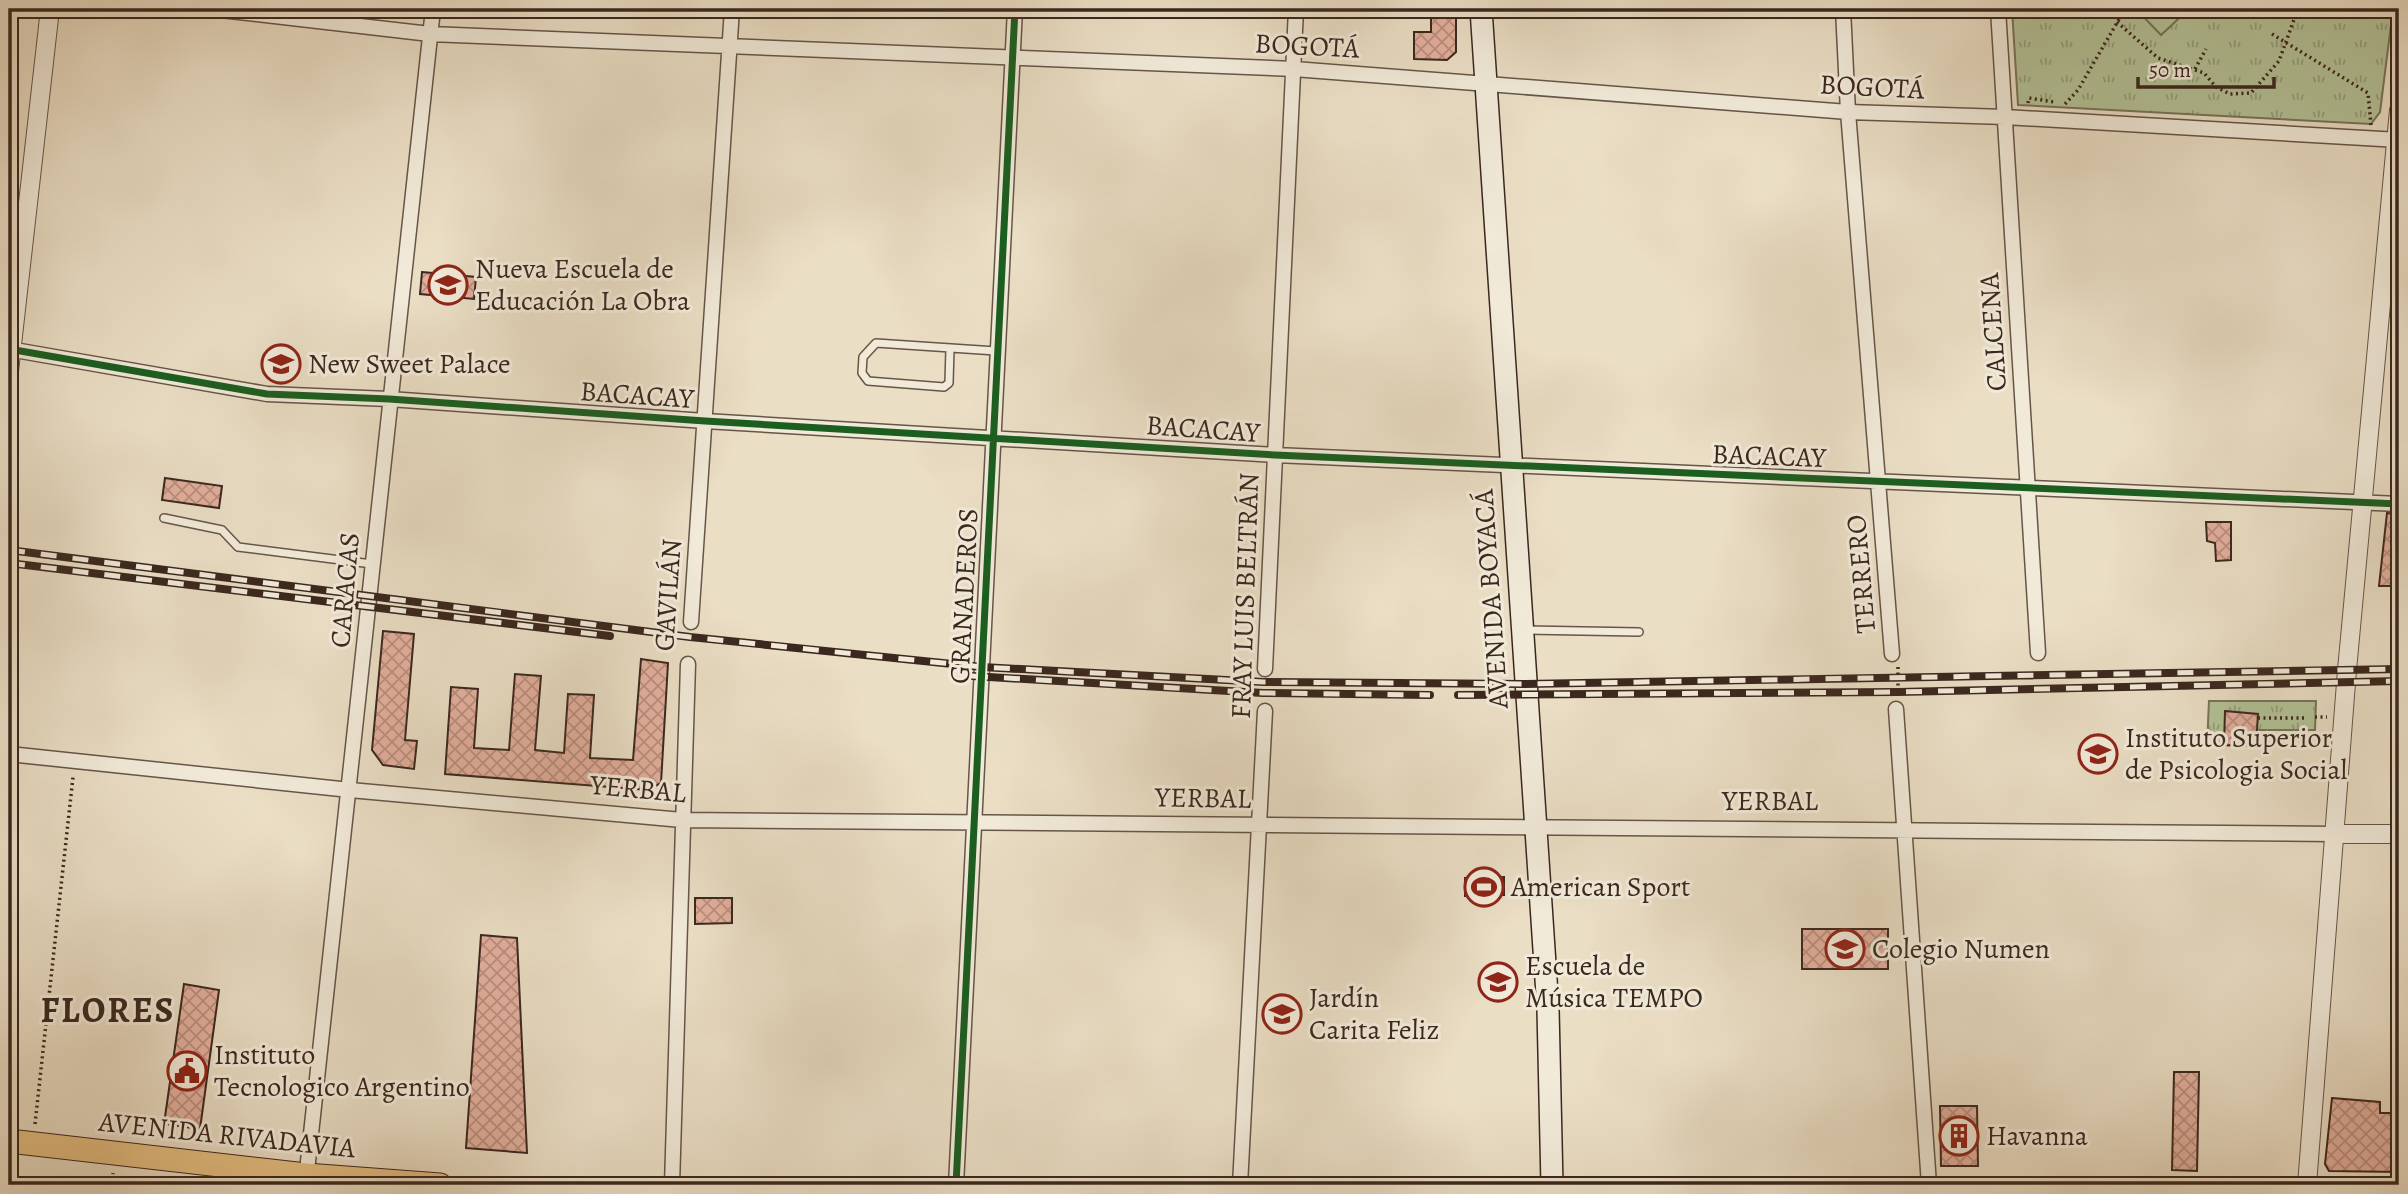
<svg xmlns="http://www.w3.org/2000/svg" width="2408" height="1194" font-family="Alegreya,serif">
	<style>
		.park { fill: url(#park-tufts); stroke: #77745a; stroke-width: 2 }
		.garden { fill: #b3c297; stroke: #77745a; stroke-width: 2 }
		.building { fill: url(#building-cross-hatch); stroke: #3b271e; stroke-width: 2 }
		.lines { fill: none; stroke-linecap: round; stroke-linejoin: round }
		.service-casing { stroke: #675548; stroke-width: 10 }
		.minor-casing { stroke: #675548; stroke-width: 17 }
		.tertiary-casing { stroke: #675548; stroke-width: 20 }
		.secondary-casing { stroke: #3b271e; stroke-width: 24 }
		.primary-casing { stroke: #3b271e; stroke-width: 25 }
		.path { stroke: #3b271e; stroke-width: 3.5; stroke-dasharray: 2 3.5; stroke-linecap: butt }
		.service { stroke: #f1ead9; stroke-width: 7 }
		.minor { stroke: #f1ead9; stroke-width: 14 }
		.tertiary { stroke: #f1ead9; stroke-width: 18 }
		.secondary { stroke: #f1ead9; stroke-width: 21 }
		.primary { stroke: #e5bf82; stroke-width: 23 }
		.rail-casing { stroke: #3b271e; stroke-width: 8 }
		.rail { stroke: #f1ead9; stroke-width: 5; stroke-dasharray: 16; stroke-linecap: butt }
		.cycleway-casing { stroke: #f1ead9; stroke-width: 11 }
		.cycleway { stroke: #1b5e20; stroke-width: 7 }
		.labels { text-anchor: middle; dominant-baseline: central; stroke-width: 6; stroke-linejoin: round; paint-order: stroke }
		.street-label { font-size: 28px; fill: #3b271e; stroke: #f1ead9 }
		.poi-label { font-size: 28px; fill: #3b271e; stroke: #f1ead9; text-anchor: start }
		.district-label { font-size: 35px; font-weight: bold; letter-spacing: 2px; fill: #3b271e; stroke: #f1ead9 }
	</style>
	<defs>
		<pattern id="park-tufts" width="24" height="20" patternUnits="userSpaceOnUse" patternTransform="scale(1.75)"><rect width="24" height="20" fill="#b3c297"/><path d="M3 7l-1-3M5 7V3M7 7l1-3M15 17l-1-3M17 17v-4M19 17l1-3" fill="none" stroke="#939e7b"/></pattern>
		<pattern id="building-cross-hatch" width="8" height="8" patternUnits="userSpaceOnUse" patternTransform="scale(1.75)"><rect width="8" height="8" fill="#e3af9d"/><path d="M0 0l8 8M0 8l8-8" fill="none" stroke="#b98e7f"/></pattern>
	</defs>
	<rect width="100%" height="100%" fill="#eadec5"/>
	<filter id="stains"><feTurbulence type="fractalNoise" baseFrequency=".00286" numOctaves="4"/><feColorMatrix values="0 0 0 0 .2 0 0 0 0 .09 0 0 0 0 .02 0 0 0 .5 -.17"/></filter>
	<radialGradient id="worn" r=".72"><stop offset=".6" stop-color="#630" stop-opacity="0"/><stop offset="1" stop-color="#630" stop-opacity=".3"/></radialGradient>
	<path class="park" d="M2012 9H2393L2380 112 2371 124 2018 105Z
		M2209 701H2316L2315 730H2257L2256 746 2207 745Z"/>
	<path class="garden" d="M2136 9H2189L2161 35Z"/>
	<path class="building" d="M1431 9H1456V52L1447 60 1414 59V32H1431Z
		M422 272 476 277 474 299 420 294Z
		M165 478 222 486 219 508 162 500Z
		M2387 513 2399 514V586H2379Z
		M2206 522H2231V560L2216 561 2215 543 2207 541Z
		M383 631 414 634 405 740 417 741 414 769 383 765 372 750Z
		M641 659 668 663 661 783 648 790 445 774 451 687 478 689 474 748 509 750 515 674 541 676 535 750 564 753 568 694 594 695 590 758 633 760Z
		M2225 711 2258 714 2256 746 2224 745Z
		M1504 877V895L1465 896V878Z
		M695 898H732V923L695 924Z
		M1802 929H1888V969H1802Z
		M481 935 517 938 527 1153 466 1148Z
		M184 984 219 990 200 1129 164 1124Z
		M2174 1072H2199L2197 1171 2172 1170Z
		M2332 1098 2380 1102V1113H2399V1172L2329 1171 2325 1164Z
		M1940 1106H1977L1978 1166H1941Z"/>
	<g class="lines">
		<g class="service-casing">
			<path id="service" d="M950 348 949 383 944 387 868 381 862 373 863 357 876 343 996 351
				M164 518 222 530 238 547 372 564
				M1526 630 1639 632"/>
		</g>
		<g class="minor-casing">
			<path id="minor" d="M212 9 430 34 1294 69 1848 112 2005 117 2399 140
				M1843 9 1848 112 1892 654
				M1998 9 2038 653
				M9 349 267 394 389 399 705 421 1275 455 2399 504
				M691 622 732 9
				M1265 669 1296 9
				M1896 709 1929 1185
				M9 754 350 790 682 820 2334 834
				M306 1180 433 9
				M672 1185 688 664
				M956 1185 1015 9
				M1240 1185 1265 711"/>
		</g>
		<g class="tertiary-casing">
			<path id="tertiary" d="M9 371 50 9
				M2334 834H2399
				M2307 1185 2347 670 2399 110"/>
		</g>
		<g class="secondary-casing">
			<path id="secondary" d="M1481 9 1548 1009 1552 1185"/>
		</g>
		<g class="primary-casing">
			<path id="primary" d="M9 1141 306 1175 440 1185"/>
		</g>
		<path class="path" d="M2117 22 2158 58 2204 73 2216 87 2230 94 2251 93 2279 61 2296 14 2293 9
			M2272 34 2368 93 2371 125
			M2195 69 2206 49
			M2028 103 2029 98 2054 102
			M2065 104 2078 90 2125 9
			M1898 667V694
			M2315 717H2327
			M2258 718H2306
			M35 1124 73 777
			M111 1185 113 1173"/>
		<use href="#service" class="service"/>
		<use href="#minor" class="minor"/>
		<use href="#tertiary" class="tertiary"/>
		<use href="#secondary" class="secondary"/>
		<use href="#primary" class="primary"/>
		<g class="rail-casing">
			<path id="rail" d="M9 550 690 637 982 667 1264 682 1525 684 2399 669
				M9 563 610 636
				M972 676 1263 693 1430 695
				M1458 695 1898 692 2399 681"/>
		</g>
		<use href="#rail" class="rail"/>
		<g class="cycleway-casing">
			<path id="cycleway" d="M9 349 267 394 389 399 705 421 1275 455 2399 504
				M956 1185 1015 9"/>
		</g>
		<use href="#cycleway" class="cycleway"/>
	</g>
	<defs>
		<g id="school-ring" transform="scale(2.0125)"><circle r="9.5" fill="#f1ead9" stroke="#8f2418" stroke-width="1.5"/><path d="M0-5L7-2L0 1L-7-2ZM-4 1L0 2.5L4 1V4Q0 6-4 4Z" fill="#8f2418"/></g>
		<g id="university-ring" transform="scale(2.0125)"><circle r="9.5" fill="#f1ead9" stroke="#8f2418" stroke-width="1.5"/><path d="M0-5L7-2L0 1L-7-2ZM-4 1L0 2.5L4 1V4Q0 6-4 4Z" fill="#8f2418"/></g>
		<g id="stadium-ring" transform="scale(2.0125)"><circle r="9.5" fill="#f1ead9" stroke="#8f2418" stroke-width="1.5"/><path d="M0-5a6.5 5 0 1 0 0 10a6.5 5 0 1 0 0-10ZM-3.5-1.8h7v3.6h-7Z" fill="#8f2418"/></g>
		<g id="civic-ring" transform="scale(2.0125)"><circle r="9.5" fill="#f1ead9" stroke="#8f2418" stroke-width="1.5"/><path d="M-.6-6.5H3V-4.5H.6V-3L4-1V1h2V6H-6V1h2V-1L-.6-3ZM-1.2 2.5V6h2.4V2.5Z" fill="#8f2418"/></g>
		<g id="building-ring" transform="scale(2.0125)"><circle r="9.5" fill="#f1ead9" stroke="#8f2418" stroke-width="1.5"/><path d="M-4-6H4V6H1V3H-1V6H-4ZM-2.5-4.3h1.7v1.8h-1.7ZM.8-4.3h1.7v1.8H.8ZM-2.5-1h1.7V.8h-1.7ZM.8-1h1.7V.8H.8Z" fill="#8f2418"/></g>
	</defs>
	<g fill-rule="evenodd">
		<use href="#school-ring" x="448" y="285"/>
		<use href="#school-ring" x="281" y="364"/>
		<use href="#university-ring" x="2098" y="754"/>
		<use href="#stadium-ring" x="1484" y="887"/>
		<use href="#school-ring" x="1845" y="949"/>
		<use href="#university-ring" x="1498" y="982"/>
		<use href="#school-ring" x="1282" y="1014"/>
		<use href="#civic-ring" x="187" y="1071"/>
		<use href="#building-ring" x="1959" y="1136"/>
	</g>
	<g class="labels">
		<g class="street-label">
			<text transform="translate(1307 46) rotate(3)">BOGOTÁ</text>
			<text transform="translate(1872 87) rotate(3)">BOGOTÁ</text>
			<text transform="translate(1993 332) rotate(-94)">CALCENA</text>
			<text transform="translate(637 395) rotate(4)">BACACAY</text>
			<text transform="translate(1203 429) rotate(4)">BACACAY</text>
			<text transform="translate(1769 456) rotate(2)">BACACAY</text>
			<text transform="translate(1861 574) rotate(-95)">TERRERO</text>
			<text transform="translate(345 590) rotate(-85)">CARACAS</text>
			<text transform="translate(668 595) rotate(-86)">GAVILÁN</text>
			<text transform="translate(964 596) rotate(-87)">GRANADEROS</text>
			<text transform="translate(1245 596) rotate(-88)">FRAY LUIS BELTRÁN</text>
			<text transform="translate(1491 599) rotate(-94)">AVENIDA BOYACÁ</text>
			<text transform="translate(638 789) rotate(5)">YERBAL</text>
			<text transform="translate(1203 798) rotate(1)">YERBAL</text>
			<text x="1770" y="801">YERBAL</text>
			<text transform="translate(227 1135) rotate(6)">AVENIDA RIVADAVIA</text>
		</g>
		<g class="poi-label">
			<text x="475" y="269">Nueva Escuela de<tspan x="475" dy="32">Educación La Obra</tspan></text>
			<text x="308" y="364">New Sweet Palace</text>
			<text x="2125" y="738">Instituto Superior<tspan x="2125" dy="32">de Psicologia Social</tspan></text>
			<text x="1511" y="887">American Sport</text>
			<text x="1872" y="949">Colegio Numen</text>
			<text x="1525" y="966">Escuela de<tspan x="1525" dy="32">Música TEMPO</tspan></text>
			<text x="1309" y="998">Jardín<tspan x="1309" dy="32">Carita Feliz</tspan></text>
			<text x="214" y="1055">Instituto<tspan x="214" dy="32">Tecnologico Argentino</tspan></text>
			<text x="1986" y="1136">Havanna</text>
		</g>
		<g class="district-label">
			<text x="108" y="1010">FLORES</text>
		</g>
	</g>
	<rect width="2408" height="1194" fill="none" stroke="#eadec5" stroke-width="35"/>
	<rect x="10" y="10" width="2387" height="1173" fill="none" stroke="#3b271e" stroke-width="3.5"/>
	<rect x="18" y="18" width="2373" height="1159" fill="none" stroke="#3b271e" stroke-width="2"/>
	<path d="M2138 77v10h136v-10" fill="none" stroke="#3b271e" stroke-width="3.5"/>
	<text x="2149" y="77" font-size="21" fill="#3b271e" stroke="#f1ead9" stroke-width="5" paint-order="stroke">50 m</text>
	<rect width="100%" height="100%" filter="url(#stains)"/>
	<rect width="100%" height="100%" fill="url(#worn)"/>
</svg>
